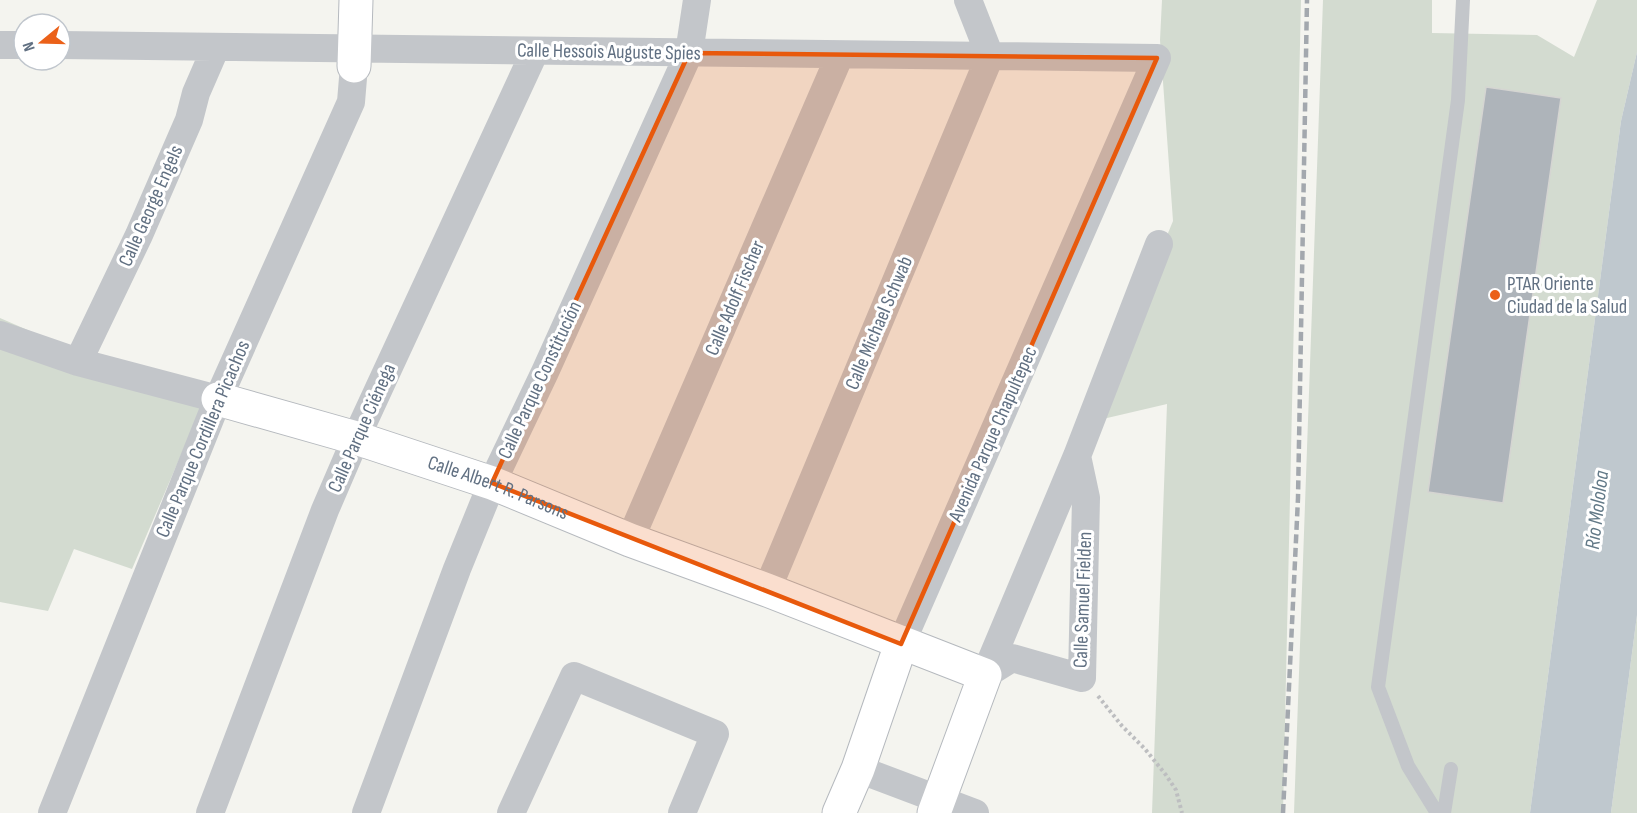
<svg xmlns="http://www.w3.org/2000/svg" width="1637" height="813" font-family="'Sofia Sans Condensed',sans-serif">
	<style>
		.green { fill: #d3dbd0 }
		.water { fill: #bfc8ce }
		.building { fill: #aeb4ba; stroke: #d5d5d2; stroke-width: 1.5 }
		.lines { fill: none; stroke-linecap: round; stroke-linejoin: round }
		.secondary-casing { stroke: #b5b9be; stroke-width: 35 }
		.path { stroke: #bdbec0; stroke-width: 4; stroke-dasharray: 3 3; stroke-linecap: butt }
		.lane { stroke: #c3c6ca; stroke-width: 14 }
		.street { stroke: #c3c6ca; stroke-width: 28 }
		.secondary { stroke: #fff; stroke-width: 33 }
		.rail { stroke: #a3a8ae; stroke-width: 4.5; stroke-dasharray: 9 4.5; stroke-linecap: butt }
		.marked { fill: #e8590c; fill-opacity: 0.2; stroke: #e8590c; stroke-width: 4.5; stroke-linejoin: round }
		.poi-dot { fill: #eb6119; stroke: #fff; stroke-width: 2 }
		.labels { text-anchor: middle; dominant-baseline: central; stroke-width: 6; stroke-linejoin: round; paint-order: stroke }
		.street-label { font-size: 20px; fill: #617082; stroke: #fff }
		.poi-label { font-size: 20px; fill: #617082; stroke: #fff; text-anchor: start }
		.water-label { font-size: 21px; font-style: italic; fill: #627987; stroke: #fff }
	</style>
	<rect width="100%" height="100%" fill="#f4f4ef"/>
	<path class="green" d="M1162 0H1301L1283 813H1152L1167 404 1090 422 1173 221 1160 40Z
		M1323 0H1432V33L1537 35 1574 57 1597 0H1637V52L1621 121 1530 813H1294Z
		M0 318 202 406 132 569 74 549 48 611 0 602Z
		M1637 615V813H1611Z"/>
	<path class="water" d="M1637 52V615L1611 813H1530L1621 121Z"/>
	<path class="building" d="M1486 87 1561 98 1503 503 1428 492Z"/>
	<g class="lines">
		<g class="secondary-casing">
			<g id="secondary">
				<path d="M354 66 356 0"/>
				<path id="s1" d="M218 399 356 438 492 483 630 540 767 590 985 675 934 813"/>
				<path d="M839 813 858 769 901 644"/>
			</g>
		</g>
		<path class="path" d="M1098 696 1122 726 1145 749 1166 775 1176 790 1182 813"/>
		<path class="lane" d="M1437 813 1408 766 1378 687 1458 100 1463 0
			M1444 813 1451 769"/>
		<path class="street" d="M0 45H24
			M60 45 1157 58 901 644
			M0 335 78 362 218 399
			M78 362 139 235 189 120 196 93 216 47
			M630 540 840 55
			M767 590 990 56 968 0
			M985 675 1077 456 1159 244
			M985 675 1012 658 1082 678 1086 498 1077 456
			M858 769 975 813
			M52 813 218 399 351 102 354 66
			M210 813 325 510 356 438 535 51
			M366 813 457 569 492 483 545 372 689 53 697 0
			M511 813 574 676 715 734 682 813"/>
		<use href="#secondary" class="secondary"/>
		<path class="rail" d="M1283 813 1298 498 1307 0"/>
	</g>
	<path class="marked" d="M689 53 1157 58 901 644 492 483Z"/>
	<circle class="poi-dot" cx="1495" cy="295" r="6"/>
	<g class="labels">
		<g class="street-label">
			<text transform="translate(609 52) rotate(1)">Calle Hessois Auguste Spies</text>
			<text transform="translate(151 206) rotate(-66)">Calle George Engels</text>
			<text transform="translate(735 298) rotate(-67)">Calle Adolf Fischer</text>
			<text transform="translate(879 323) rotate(-67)">Calle Michael Schwab</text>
			<text transform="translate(540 380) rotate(-65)">Calle Parque Constitución</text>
			<text transform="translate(362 428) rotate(-66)">Calle Parque Ciénega</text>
			<text transform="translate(993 434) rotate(-66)">Avenida Parque Chapultepec</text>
			<text transform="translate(203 439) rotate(-67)">Calle Parque Cordillera Picachos</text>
			<text stroke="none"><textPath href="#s1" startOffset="294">Calle Albert R. Parsons</textPath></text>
			<text transform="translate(1083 600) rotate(-88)">Calle Samuel Fielden</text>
		</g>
		<g class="poi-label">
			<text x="1507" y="284">PTAR Oriente<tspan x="1507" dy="23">Ciudad de la Salud</tspan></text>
		</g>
		<g class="water-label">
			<text transform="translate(1597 510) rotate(-83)">Río Mololoa</text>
		</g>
	</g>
	<g transform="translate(42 42) rotate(251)"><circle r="28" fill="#ffffff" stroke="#c0c6cd" stroke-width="1.5"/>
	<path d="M0-4.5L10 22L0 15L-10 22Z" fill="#eb6119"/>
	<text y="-9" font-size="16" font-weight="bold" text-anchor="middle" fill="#617082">N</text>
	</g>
</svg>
